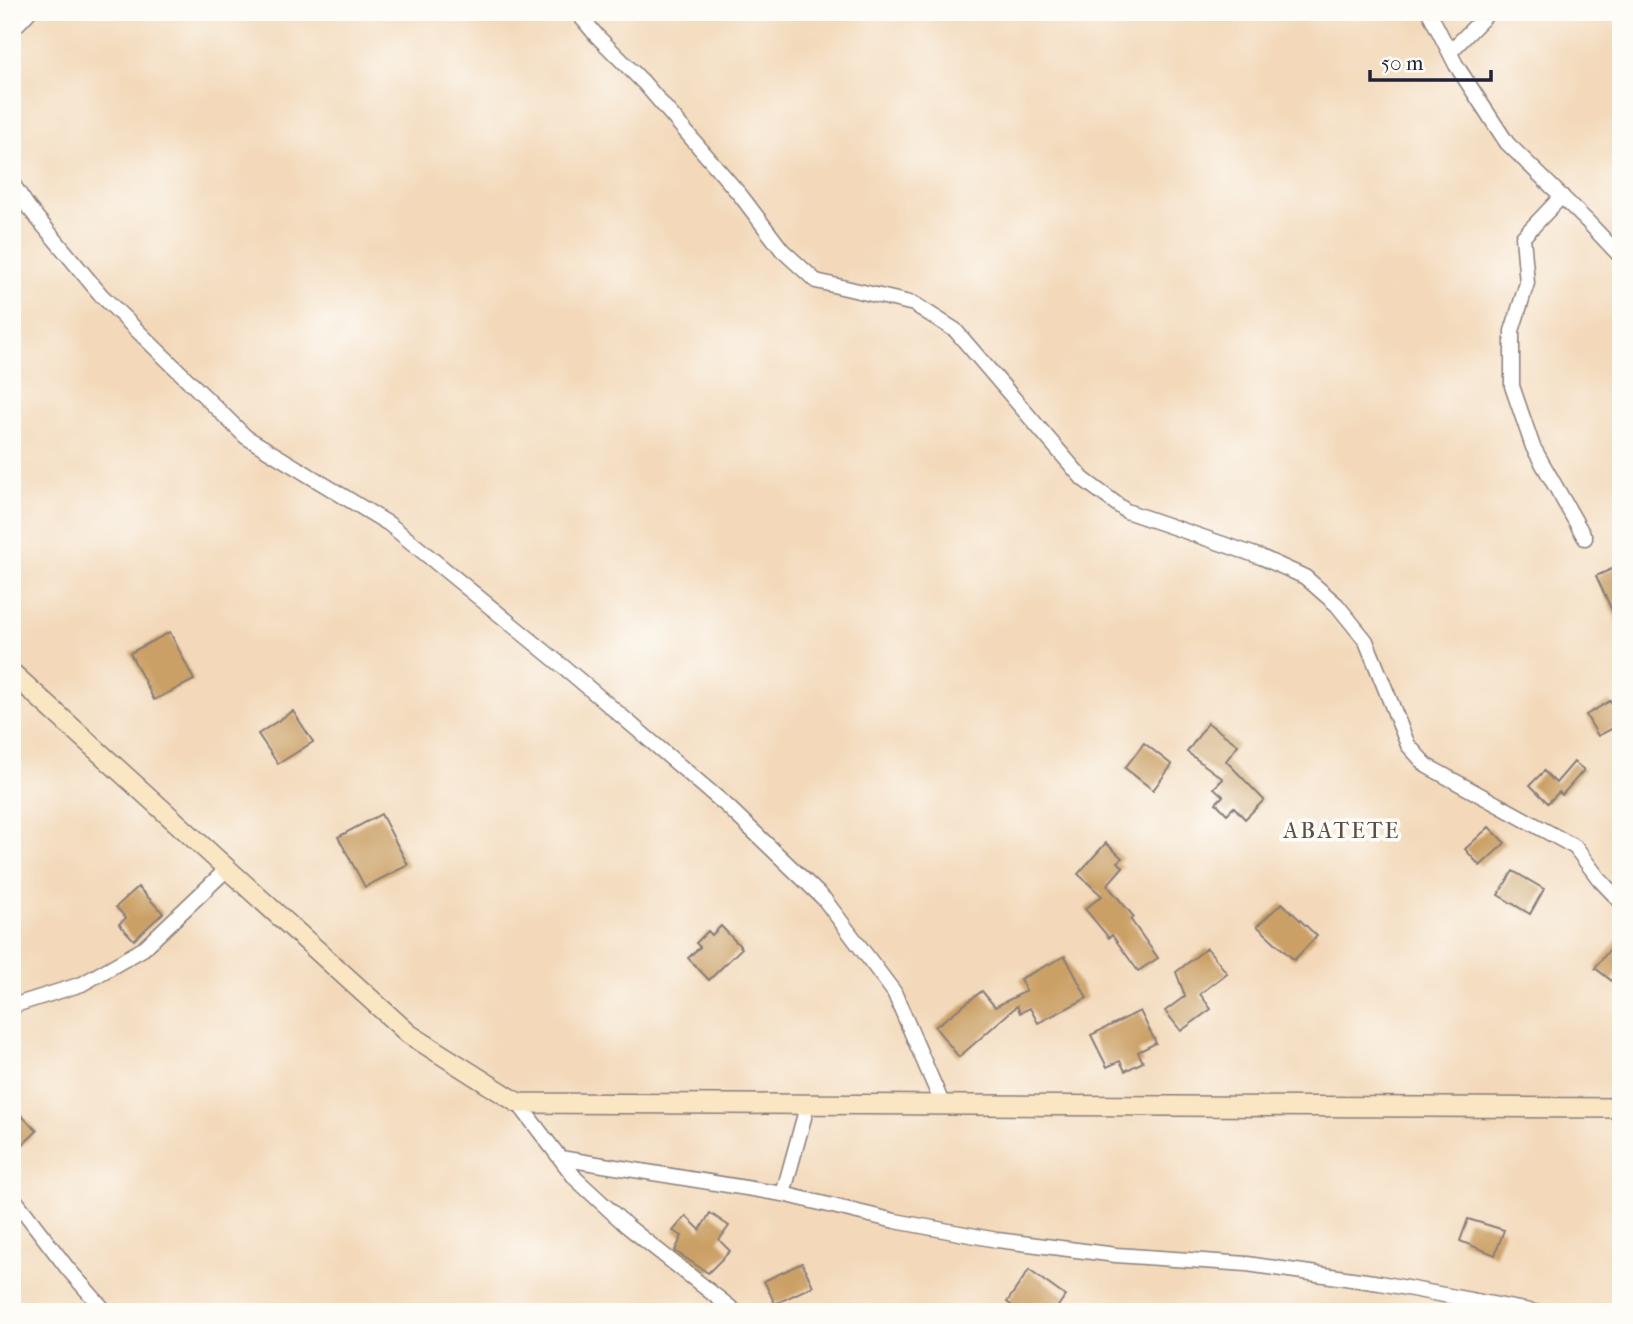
<svg xmlns="http://www.w3.org/2000/svg" width="1633" height="1324" font-family="'IM FELL French Canon',serif">
	<style>
		.building { fill: #cba066 }
		.lines { fill: none; stroke-linecap: round; stroke-linejoin: round }
		.minor-casing { stroke: #8a7e7a; stroke-width: 17 }
		.secondary-casing { stroke: #8a7e7a; stroke-width: 22 }
		.minor { stroke: #fff; stroke-width: 14 }
		.secondary { stroke: #fbe6c4; stroke-width: 19 }
		.labels { text-anchor: middle; dominant-baseline: central; stroke-width: 7; stroke-linejoin: round; paint-order: stroke }
		.quarter-label { font-size: 23px; letter-spacing: 2px; fill: #5d4e4a; stroke: #fdfcf7 }
	</style>
	<rect width="100%" height="100%" fill="#fdfcf7"/>
	<filter id="ink" filterUnits="userSpaceOnUse"><feTurbulence type="fractalNoise" baseFrequency=".0143" numOctaves="2"/><feDisplacementMap in="SourceGraphic" scale="14" xChannelSelector="R" yChannelSelector="G"/><feConvolveMatrix kernelMatrix="1 2 1 2 8 2 1 2 1" color-interpolation-filters="sRGB"/></filter>
	<filter id="wash" filterUnits="userSpaceOnUse"><feTurbulence type="fractalNoise" baseFrequency=".00686" numOctaves="4" result="noise"/><feDisplacementMap in="SourceGraphic" scale="28" xChannelSelector="R" yChannelSelector="G"/><feGaussianBlur stdDeviation="1.57" result="paint"/><feColorMatrix in="noise" values="0 0 0 0 0 0 0 0 0 0 0 0 0 0 0 0 0 1.4 0 .05"/><feComposite in="paint" operator="in"/></filter>
	<g filter="url(#wash)">
		<rect width="100%" height="100%" fill="#f3d9ba"/>
		<g id="blocks">
			<path class="building" d="M1621 565V630L1596 576Z
				M170 632 194 680 154 700 130 653Z
				M1610 701 1621 724 1598 736 1586 715Z
				M293 711 313 742 278 764 258 734Z
				M1208 723 1238 745 1226 761 1264 800 1245 819 1234 807 1227 814 1216 803 1223 796 1214 788 1223 779 1187 752Z
				M1144 743 1172 765 1153 790 1125 768Z
				M1574 762 1584 770 1562 795 1559 792 1548 803 1530 785 1544 771 1556 783Z
				M381 814 408 865 365 887 338 837Z
				M1489 827 1505 843 1480 866 1465 849Z
				M1106 843 1122 858 1118 862 1123 867 1107 885 1134 917 1131 920 1158 958 1138 971 1112 935 1109 938 1085 909 1102 896 1078 874Z
				M1513 871 1544 889 1530 914 1498 895Z
				M138 887 163 913 134 940 119 924 126 918 116 907Z
				M1282 903 1317 936 1294 960 1257 926Z
				M721 926 742 948 709 980 688 958 700 947 696 943 708 931 712 935Z
				M1621 935V969L1612 981 1595 968Z
				M1207 948 1227 973 1200 994 1211 1009 1181 1031 1165 1011 1185 996 1176 972Z
				M1065 956 1087 998 1038 1023 1030 1008 1020 1013 1017 1006 959 1057 935 1027 982 991 995 1007 1026 991 1020 979Z
				M1140 1011 1156 1043 1138 1052 1143 1062 1125 1071 1120 1061 1107 1067 1091 1035Z
				M12 1106 37 1131 12 1155Z
				M710 1213 729 1226 719 1240 730 1251 708 1273 675 1251 682 1236 673 1231 686 1216 700 1230Z
				M1468 1219 1504 1230 1495 1255 1460 1241Z
				M802 1263 813 1286 775 1304 764 1281Z
				M1029 1270 1065 1296 1054 1312H1020L1007 1302Z"/>
		</g>
	</g>
	<g filter="url(#ink)">
		<use href="#blocks" fill-opacity="0" stroke="#8a7e7a" stroke-width="2"/>
		<g class="lines">
			<g class="minor-casing">
				<path id="minor" d="M577 12 596 35 644 83 741 196 782 250 816 281 914 304 955 330 1083 479 1126 511 1261 557 1305 577 1337 605 1366 641 1408 745 1427 766 1575 847 1599 879 1621 902
					M1429 12 1456 65 1507 143 1587 221 1621 257
					M12 30 29 12
					M1450 52 1489 12
					M12 183 28 207 101 295 246 437 389 524 571 673 727 806 824 899 894 992 942 1103
					M1562 196 1523 237 1527 283 1512 331V386L1533 447 1585 538
					M12 1006 82 984 143 949 228 868
					M518 1103 576 1179 627 1226 736 1312
					M560 1158 783 1194 895 1221 997 1240 1116 1255 1247 1264 1380 1283 1535 1312
					M783 1194 808 1103
					M12 1196 68 1269 106 1312"/>
			</g>
			<g class="secondary-casing">
				<path id="secondary" d="M12 673 409 1034 518 1103 1621 1108"/>
			</g>
			<use href="#minor" class="minor"/>
			<use href="#secondary" class="secondary"/>
		</g>
	</g>
	<g class="labels">
		<g class="quarter-label">
			<text x="1342" y="830">ABATETE</text>
		</g>
	</g>
	<rect width="1633" height="1324" fill="none" stroke="#fdfcf7" stroke-width="42"/>
	<path d="M1370 70v10h121v-10" fill="none" stroke="#22223b" stroke-width="3.5"/>
	<text x="1381" y="70" font-size="21" fill="#22223b" stroke="#fdfcf7" stroke-width="5" paint-order="stroke">50 m</text>
</svg>
